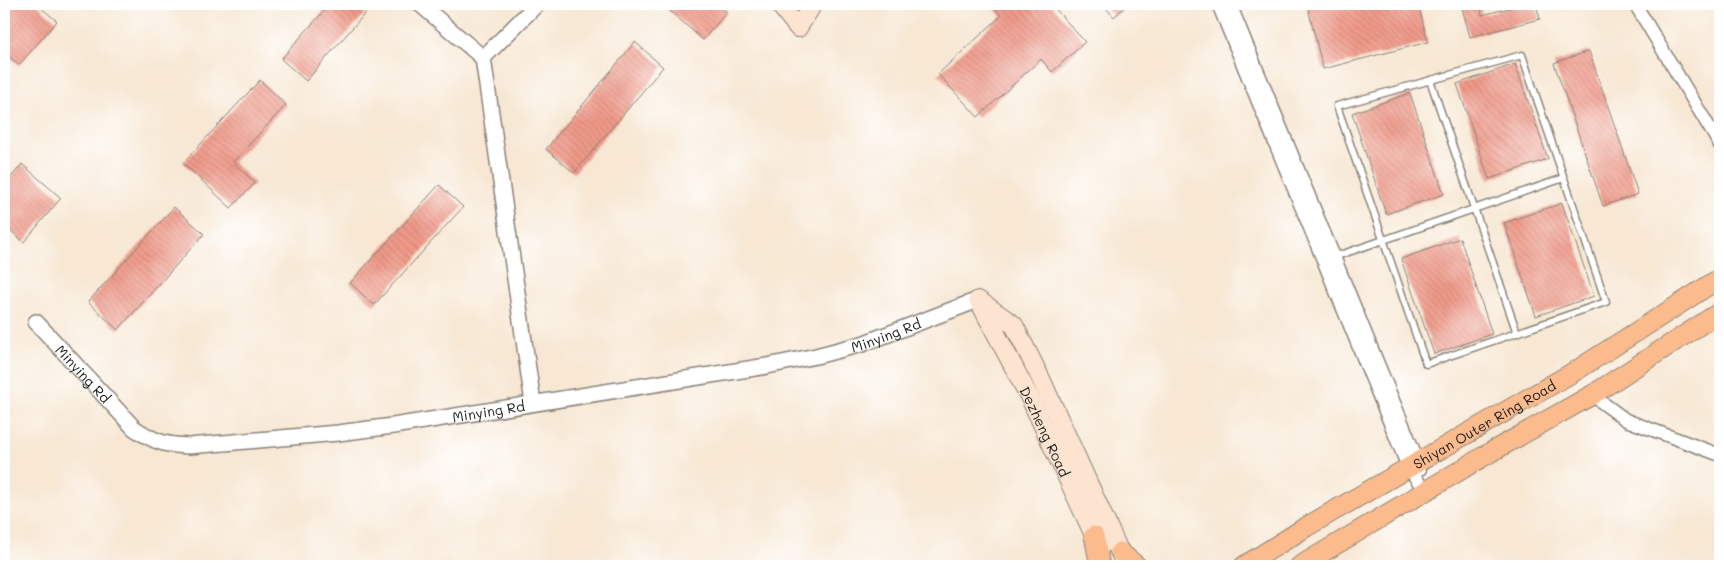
<svg xmlns="http://www.w3.org/2000/svg" width="1724" height="570" font-family="Mali,sans-serif">
	<style>
		.building { fill: url(#building-back-hatch) }
		.lines { fill: none; stroke-linecap: round; stroke-linejoin: round }
		.service-casing { stroke: #8a8278; stroke-width: 9 }
		.minor-casing { stroke: #8a8278; stroke-width: 15 }
		.tertiary-casing { stroke: #8a8278; stroke-width: 18 }
		.secondary-casing { stroke: #8a8278; stroke-width: 20 }
		.primary-casing { stroke: #8a8278; stroke-width: 21 }
		.service { stroke: #fff; stroke-width: 6 }
		.minor { stroke: #fff; stroke-width: 12 }
		.tertiary { stroke: #fff; stroke-width: 15 }
		.secondary { stroke: #fde4d1; stroke-width: 18 }
		.primary { stroke: #fbbb8d; stroke-width: 19 }
		.labels { text-anchor: middle; dominant-baseline: central; stroke-width: 4; stroke-linejoin: round; paint-order: stroke }
		.street-label { font-size: 14px; fill: #1c1c1c; stroke: #fff }
	</style>
	<defs>
		<pattern id="building-back-hatch" width="6" height="6" patternUnits="userSpaceOnUse" patternTransform="scale(1.25)"><rect width="6" height="6" fill="#f09a89"/><path d="M-1 5l2 2M0 0l6 6M5-1l2 2" fill="none" stroke="#cd8476"/></pattern>
	</defs>
	<rect width="100%" height="100%" fill="#fff"/>
	<filter id="ink" filterUnits="userSpaceOnUse"><feTurbulence type="fractalNoise" baseFrequency=".02" numOctaves="2"/><feDisplacementMap in="SourceGraphic" scale="10" xChannelSelector="R" yChannelSelector="G"/><feConvolveMatrix kernelMatrix="1 2 1 2 8 2 1 2 1" color-interpolation-filters="sRGB"/></filter>
	<filter id="wash" filterUnits="userSpaceOnUse"><feTurbulence type="fractalNoise" baseFrequency=".0096" numOctaves="4" result="noise"/><feDisplacementMap in="SourceGraphic" scale="20" xChannelSelector="R" yChannelSelector="G"/><feGaussianBlur stdDeviation="1.12" result="paint"/><feColorMatrix in="noise" values="0 0 0 0 0 0 0 0 0 0 0 0 0 0 0 0 0 1.4 0 .05"/><feComposite in="paint" operator="in"/></filter>
	<g filter="url(#wash)">
		<rect width="100%" height="100%" fill="#f7e7d3"/>
		<g id="blocks">
			<path class="building" d="M4 4H36L57 21 19 65 4 52Z
				M330 4H361L368 10 306 81 281 59Z
				M662 4H717L727 12 703 40Z
				M990 4H1051L1085 42 1052 72 1041 59 978 117 938 74 1001 16Z
				M1102 4H1128L1114 17Z
				M1307 4H1418L1428 42 1323 69Z
				M1461 4H1480L1482 15 1518 6 1517 4H1536L1540 19 1470 37Z
				M635 42 663 67 574 173 546 149Z
				M1589 51 1638 194 1603 206 1554 63Z
				M1515 64 1548 159 1489 179 1457 84Z
				M260 80 286 105 233 162 255 183 231 208 183 163Z
				M1410 93 1444 194 1386 214 1352 113Z
				M22 164 61 198 24 242 4 225V186Z
				M439 185 463 207 374 305 350 283Z
				M1562 203 1594 296 1536 316 1504 223Z
				M174 207 204 234 118 330 88 302Z
				M1460 238 1492 334 1434 354 1401 259Z"/>
		</g>
	</g>
	<g filter="url(#ink)">
		<use href="#blocks" fill-opacity="0" stroke="#8a8278" stroke-width="1"/>
		<g class="lines">
			<g class="service-casing">
				<path id="service" d="M1522 55 1606 302 1426 364 1337 106Z
					M1430 80 1517 333
					M1334 257 1564 178"/>
			</g>
			<g class="minor-casing">
				<path id="minor" d="M1218 4 1408 467 1425 491
					M1230 4 1418 461 1420 469
					M1635 4 1720 145
					M1592 395 1626 420 1720 455"/>
			</g>
			<g class="tertiary-casing">
				<g id="tertiary">
					<path d="M420 4 483 58 533 403"/>
					<path d="M483 58 537 4"/>
					<path id="s1" d="M36 322 134 428C155 442 164 445 189 446L338 433 393 426 767 366 816 356 862 344 978 300"/>
				</g>
			</g>
			<g class="secondary-casing">
				<g id="secondary">
					<path d="M779 4 798 28 810 9 806 4"/>
					<path d="M978 300 1014 325 1041 379 1126 566"/>
					<path id="s2" d="M981 305 1030 398 1100 548"/>
				</g>
			</g>
			<g class="primary-casing">
				<g id="primary">
					<path d="M1094 536 1100 566"/>
					<path d="M1120 552 1137 566"/>
					<path id="s3" d="M1244 566 1306 527 1577 370 1720 278"/>
					<path d="M1300 566 1491 452 1592 395 1720 312"/>
				</g>
			</g>
			<use href="#service" class="service"/>
			<use href="#minor" class="minor"/>
			<use href="#tertiary" class="tertiary"/>
			<use href="#secondary" class="secondary"/>
			<use href="#primary" class="primary"/>
		</g>
	</g>
	<g class="labels">
		<g class="street-label">
			<text stroke="none"><textPath href="#s1" startOffset="910">Minying Rd</textPath></text>
			<text stroke="none"><textPath href="#s1" startOffset="70">Minying Rd</textPath></text>
			<text stroke="none"><textPath href="#s1" startOffset="505">Minying Rd</textPath></text>
			<text stroke="none"><textPath href="#s3" startOffset="279">Shiyan Outer Ring Road</textPath></text>
			<text stroke="none"><textPath href="#s2" startOffset="142">Dezheng Road</textPath></text>
		</g>
	</g>
	<rect width="1724" height="570" fill="none" stroke="#fff" stroke-width="20"/>
</svg>
